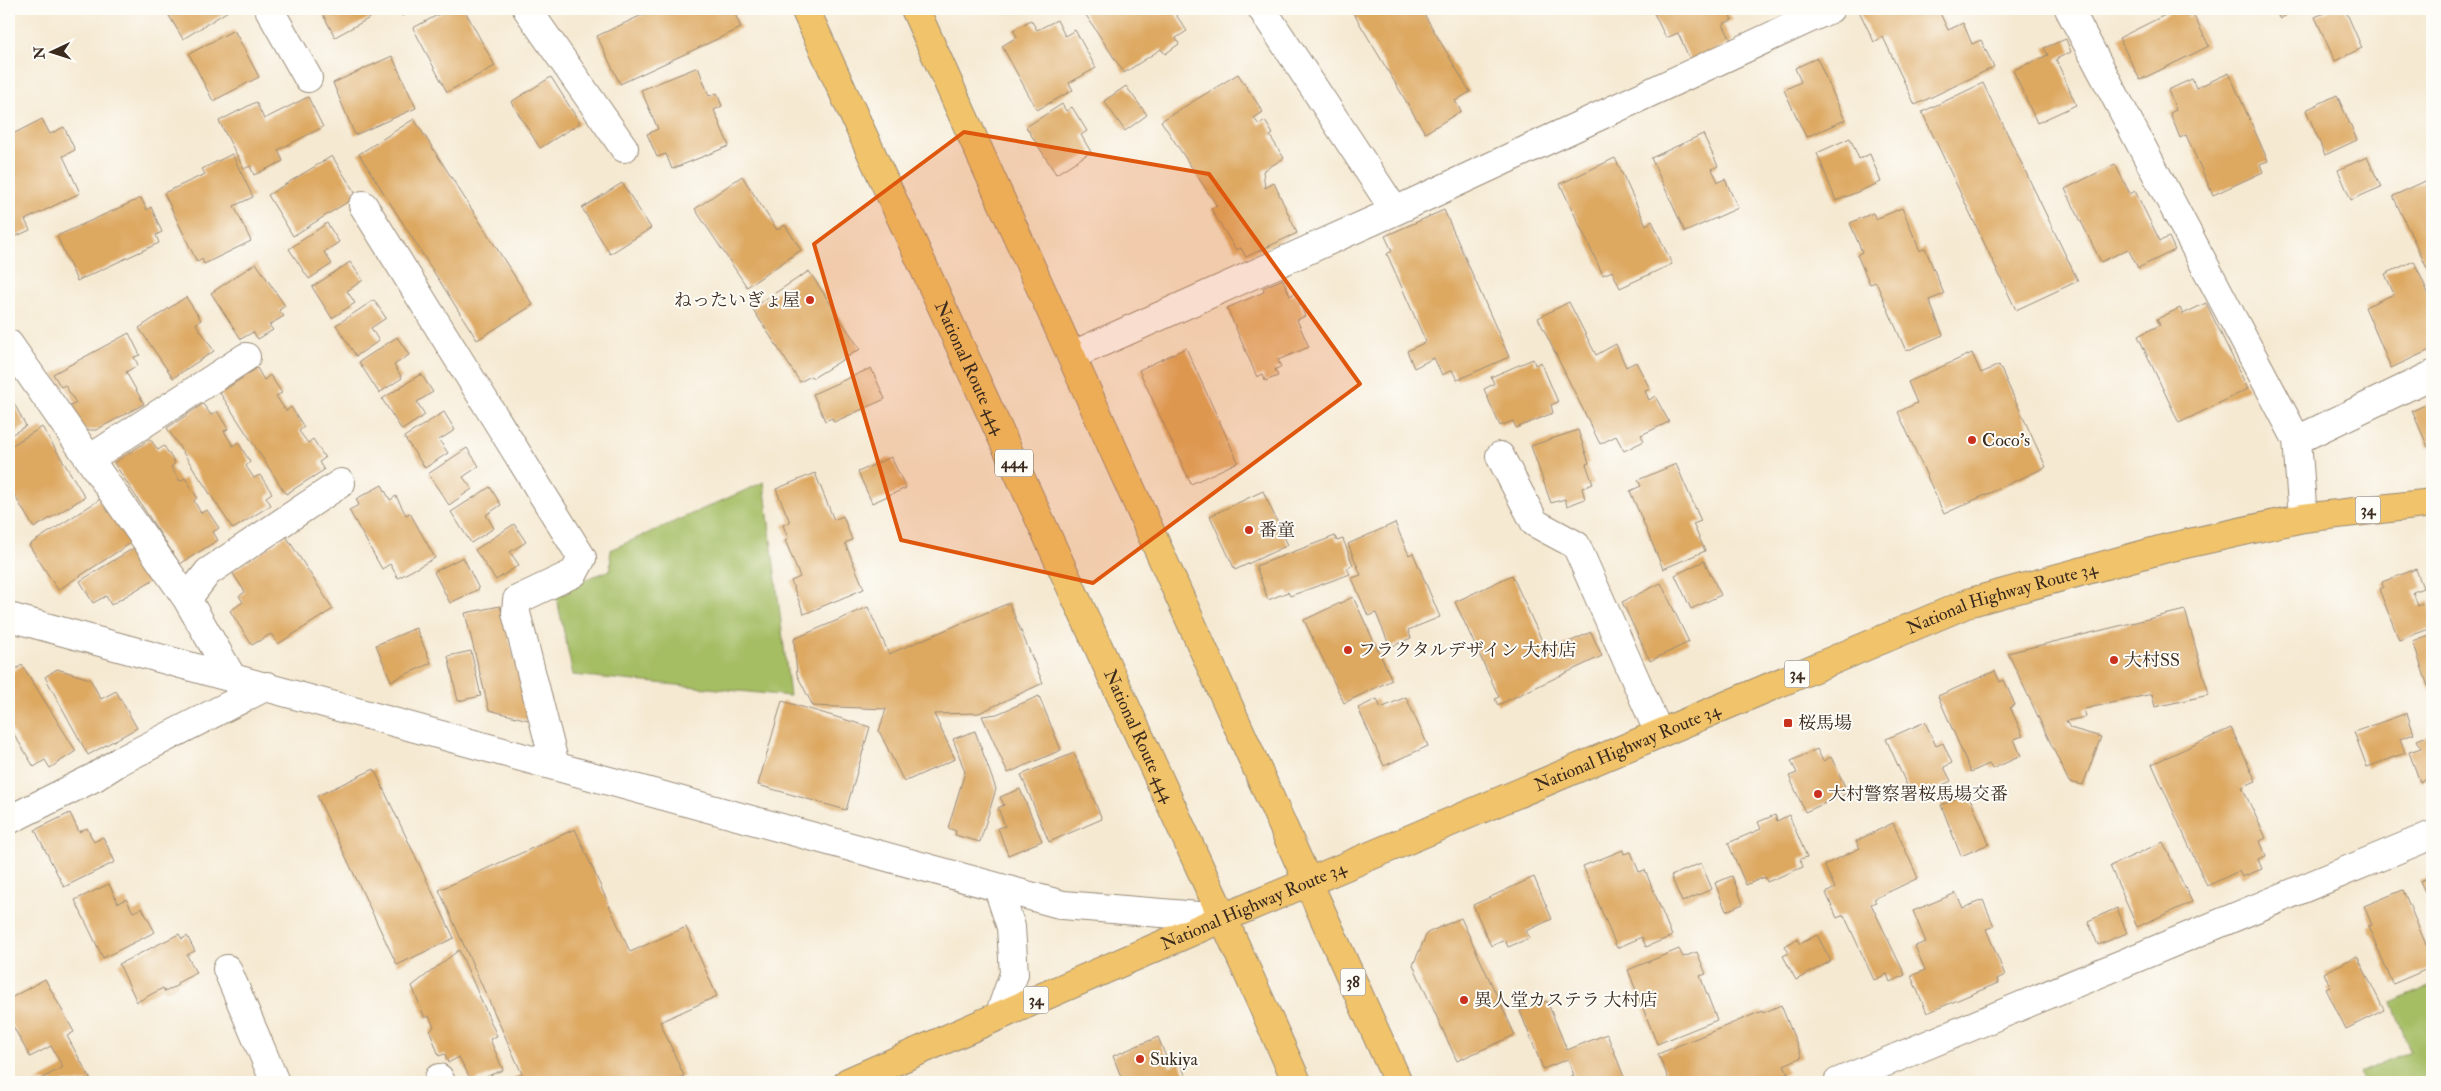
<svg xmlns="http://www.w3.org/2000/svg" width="2441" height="1091" font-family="'IM FELL Double Pica','Noto Serif JP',serif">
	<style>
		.green { fill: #a5bd63; stroke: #707440 }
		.building { fill: #dda861 }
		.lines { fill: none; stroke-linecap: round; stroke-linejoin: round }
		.minor-casing { stroke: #988a78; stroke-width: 30 }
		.major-casing { stroke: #988a78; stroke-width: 30 }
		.highway-casing { stroke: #988a78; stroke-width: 30 }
		.minor { stroke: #fff; stroke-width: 28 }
		.major { stroke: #f1c36a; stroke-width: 28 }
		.highway { stroke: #f1c36a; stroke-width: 28 }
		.marked { fill: #df570d; fill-opacity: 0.2; stroke: #df570d; stroke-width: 4; stroke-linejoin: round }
		.poi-dot { fill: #c8321e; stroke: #fdfcf7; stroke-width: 2 }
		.labels { text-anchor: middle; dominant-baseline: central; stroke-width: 4; stroke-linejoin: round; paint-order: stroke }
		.shield { fill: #fdfcf7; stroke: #75695f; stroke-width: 1 }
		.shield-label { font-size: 16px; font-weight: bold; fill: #3b2a1e }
		.poi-label { font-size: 18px; fill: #3b2a1e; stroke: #fdfcf7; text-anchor: start }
		.street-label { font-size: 18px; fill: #3b2a1e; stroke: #fdfcf7 }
	</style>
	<rect width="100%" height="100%" fill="#fdfcf7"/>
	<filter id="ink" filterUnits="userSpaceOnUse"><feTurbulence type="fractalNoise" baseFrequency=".02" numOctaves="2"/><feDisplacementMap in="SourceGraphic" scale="10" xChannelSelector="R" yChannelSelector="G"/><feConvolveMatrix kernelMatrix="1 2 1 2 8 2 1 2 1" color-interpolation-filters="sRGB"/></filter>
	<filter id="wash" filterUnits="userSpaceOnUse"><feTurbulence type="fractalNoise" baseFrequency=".0096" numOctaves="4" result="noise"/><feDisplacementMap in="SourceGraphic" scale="20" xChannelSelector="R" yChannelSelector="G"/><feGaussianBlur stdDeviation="1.12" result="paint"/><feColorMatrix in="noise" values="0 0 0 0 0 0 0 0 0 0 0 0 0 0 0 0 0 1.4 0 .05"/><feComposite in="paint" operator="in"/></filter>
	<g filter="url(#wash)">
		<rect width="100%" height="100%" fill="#f5e9d2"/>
		<path class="green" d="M764 482 790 696 573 675 555 590 611 570 610 550Z
			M2432 985V1082H2364L2359 1073 2410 1051 2392 1003Z"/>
		<g id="blocks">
			<path class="building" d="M165 9H227L228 11 183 39Z
				M320 9H372L375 15 335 37Z
				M398 9H416L402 16Z
				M449 9H464L495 66 447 92 413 28Z
				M655 9H733L741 28 620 84 597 36Z
				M1082 9H1172L1187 31 1176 38 1179 44 1165 54 1161 49 1124 73Z
				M1351 9H1421L1470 92 1455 101 1461 111 1425 133Z
				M1652 9H1714L1715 12 1727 9 1732 20 1723 24 1732 42 1691 62 1678 33 1666 38Z
				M1863 9H1916L1918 13 1927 9H1938L1948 30 1963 23 1972 44 1981 40 1994 67 1915 105 1883 37 1874 42 1859 11Z
				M2177 9H2185L2188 17 2193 14 2209 46 2140 80 2119 38Z
				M2274 9H2296L2280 19Z
				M2333 9H2345L2362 48 2335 61 2315 17Z
				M1031 20 1037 30 1057 20 1065 36 1075 30 1096 68 1069 83 1073 90 1037 110 1002 46 1017 37 1013 30Z
				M234 30 259 77 213 101 189 54Z
				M2066 39 2071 52 2056 59 2076 105 2037 123 2013 70 2048 55 2044 48Z
				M392 56 416 108 355 135 333 83Z
				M1817 58 1845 120 1806 137 1784 90 1801 82 1795 68Z
				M698 67 709 96 717 93 722 106 714 110 729 146 672 169 666 154 657 157 647 134 658 129 641 90Z
				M2229 73 2268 161 2260 164 2263 172 2213 195 2186 135 2180 138 2170 113 2176 110 2168 90 2192 79 2196 88Z
				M1238 74 1263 112 1254 118 1259 125 1265 121 1273 134 1270 136 1284 158 1263 171 1265 188 1274 183 1297 233 1246 257 1241 248 1236 250 1211 209 1217 206 1161 121Z
				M551 77 580 123 540 148 511 102Z
				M1983 83 2078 281 2016 310 1922 112Z
				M1126 86 1147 115 1125 131 1104 101Z
				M2337 95 2357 140 2325 155 2306 110Z
				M308 97 323 127 278 150 283 161 254 175 250 166 244 169 219 121 256 102 264 119Z
				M1062 104 1066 111 1072 107 1087 131 1081 135 1091 152 1056 174 1026 127Z
				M42 119 50 134 64 127 75 150 63 156 80 193 25 220 30 230 10 239 9 136Z
				M414 119 533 305 477 340 359 154Z
				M1703 134 1718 166 1712 169 1718 182 1725 179 1738 208 1685 232 1651 158Z
				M1850 138 1859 159 1870 154 1881 182 1836 201 1817 153Z
				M232 154 253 197 234 206 251 241 204 264 202 259 197 262 164 193 205 174 202 169Z
				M332 156 357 196 293 236 268 195Z
				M2367 157 2381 187 2351 200 2338 170Z
				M1615 158 1646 225 1652 221 1672 264 1620 288 1612 271 1603 275 1560 184Z
				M2115 164 2130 194 2135 191 2160 241 2169 237 2175 250 2138 268 2128 249 2101 262 2065 189Z
				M742 176 777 230 785 225 801 250 747 287 695 209Z
				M2432 178V279L2393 196Z
				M622 183 651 228 610 254 582 208Z
				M141 198 147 210 151 207 162 232 156 235 159 243 77 281 57 236Z
				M1902 208 1920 251 1925 248 1944 294 1929 300 1943 335 1906 351 1876 282 1870 284 1857 255 1862 252 1850 223 1873 213 1876 219Z
				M1444 210 1509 357 1457 380 1452 370 1442 375 1434 358 1414 368 1407 351 1426 342 1387 254 1392 251 1385 236Z
				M327 223 339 242 324 252 332 264 309 279 289 249Z
				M2414 261 2432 302V349L2391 368 2365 307 2394 294 2385 274Z
				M350 262 363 280 347 291 355 303 332 318 312 287Z
				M256 263 285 306 279 310 284 316 269 325 273 330 258 339 253 332 241 339 211 293Z
				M809 271 860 349 813 378 811 376 800 382 752 308Z
				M1283 279 1290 296 1295 293 1305 316 1297 320 1309 347 1278 360 1281 367 1275 369 1278 376 1265 381 1263 374 1257 377 1227 308 1264 292 1263 288Z
				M186 297 201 320 196 324 214 351 173 378 139 328Z
				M374 300 386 318 371 328 379 341 356 356 336 325Z
				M1569 302 1596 355 1616 344 1626 367 1636 362 1650 389 1645 391 1649 400 1655 396 1669 422 1641 435 1644 441 1624 451 1616 436 1600 444 1538 318Z
				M2206 303 2248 389 2179 423 2138 336 2160 325 2157 319 2180 308 2183 314Z
				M129 333 140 355 134 357 138 365 126 372 144 404 96 430H82L69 407 76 403 65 385 61 387 53 374Z
				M397 337 409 355 394 365 402 378 379 393 359 362Z
				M1186 348 1238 462 1191 484 1139 370Z
				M1972 353 1981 373 1999 365 2046 467 1944 514 1898 412 1917 403 1908 382Z
				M1533 359 1535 365 1541 362 1558 402 1551 405 1553 413 1516 428 1513 421 1500 426 1484 389 1494 384 1491 377Z
				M257 368 264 380 270 375 282 393 276 396 286 411 291 407 304 427 299 431 308 443 313 439 325 458 319 462 324 470 286 494 220 393Z
				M871 368 885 399 834 422 832 418 825 421 813 394Z
				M421 374 433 392 417 402 425 415 402 430 382 399Z
				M9 394 26 426 9 436Z
				M2432 402V446L2428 447 2412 411Z
				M203 404 211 415 217 411 228 429 224 431 233 446 238 442 250 462 246 466 254 478 260 475 272 493 266 497 271 505 233 529 167 428Z
				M444 412 455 430 439 440 448 453 425 468 404 437Z
				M42 427 85 497 34 528 9 486V447Z
				M1578 430 1589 463 1586 464 1593 484 1582 488 1585 499 1567 506 1565 499 1551 503 1531 446Z
				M150 439 158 450 164 446 175 463 171 467 180 481 185 478 197 497 194 501 201 513 207 510 219 528 213 532 218 540 180 564 114 463Z
				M467 448 479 466 463 477 472 489 449 505 428 474Z
				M891 457 906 488 872 503 858 472Z
				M1676 464 1701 521 1693 524 1705 551 1663 569 1630 491 1641 486 1638 480Z
				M815 473 834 520 843 516 852 540 845 543 864 589 804 614 791 581 800 577 785 540 788 538 783 525 790 522 776 489Z
				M382 485 390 500 396 496 406 515 410 513 435 558 398 578 390 564 382 569 349 510 359 505 356 499Z
				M490 487 501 505 486 515 494 528 471 543 451 512Z
				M1263 491 1288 545 1235 570 1210 516Z
				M102 498 131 543 58 590 29 545Z
				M1395 523 1409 555 1413 553 1440 617 1408 630 1411 638 1390 647 1376 613 1368 616 1352 578 1361 575 1348 544Z
				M514 524 526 542 510 552 519 565 496 580 475 550Z
				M286 536 333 609 278 644 271 634 252 645 230 611 243 602 239 596 245 592 232 572Z
				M1335 536 1337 541 1343 539 1353 565 1347 568 1350 574 1290 596 1288 592 1268 600 1256 566Z
				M137 546 156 578 111 605 106 596 93 603 80 581Z
				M463 557 479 589 450 603 434 572Z
				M1704 561 1721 595 1691 609 1675 575Z
				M2416 569 2423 588 2413 592 2418 606 2430 601 2432 628 2399 640 2379 589 2383 587 2382 582Z
				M1512 575 1547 652 1591 632 1602 656 1498 705 1495 699 1499 697 1455 602Z
				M1661 583 1689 642 1650 661 1622 602Z
				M1353 597 1392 680 1344 703 1304 620Z
				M1009 603 1043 683 979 713 934 714 955 759 904 782 879 731 886 709 813 706 797 675 794 639 868 607 889 654Z
				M500 606 532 721 489 710 465 613Z
				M2185 610 2209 695 2155 707 2152 694 2084 709 2086 717 2066 721 2070 728 2101 737 2083 785 2069 782 2008 653Z
				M416 628 431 663 391 681 376 645Z
				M2432 635V698L2413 642Z
				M471 651 481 696 458 701 448 656Z
				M22 665 76 751 50 768 45 760 34 767 9 726V674Z
				M57 669 90 679 101 699 116 691 137 728 88 755 45 677Z
				M1995 671 2000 682 2004 680 2015 705 2010 707 2023 736 2014 739 2021 756 1992 769 1989 764 1971 772 1938 696Z
				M1039 696 1061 750 1008 773 982 716 997 714Z
				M1406 697 1428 746 1384 766 1358 708 1377 699 1381 708Z
				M782 701 870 727 846 810 758 785Z
				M2407 713 2414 734 2400 739 2405 753 2367 767 2354 732Z
				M1925 722 1936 746 1943 743 1952 763 1944 767 1951 781 1913 799 1886 739Z
				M2231 728 2256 781 2242 787 2266 838 2260 841 2266 856 2258 859 2262 869 2242 877 2239 871 2207 886 2152 764Z
				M975 731 996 789 980 842 955 835 956 831 948 828 965 772 953 739Z
				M2432 734V777L2420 782 2409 752 2421 748 2417 740Z
				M1817 749 1823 761 1831 757 1848 793 1805 812 1789 776 1797 773 1791 761Z
				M1074 753 1102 819 1049 842 1021 775Z
				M374 769 454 938 397 965 317 796Z
				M1020 789 1042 841 1008 855 998 828 1005 826 998 808 1004 805 1000 797Z
				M1968 793 1989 844 1961 856 1941 805Z
				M70 813 79 832 87 828 94 842 103 837 115 862 64 887 35 830Z
				M1775 815 1777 821 1789 815 1807 857 1800 859 1803 867 1767 882 1765 877 1746 885 1728 843 1761 829 1758 822Z
				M1893 823 1918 878 1874 899 1876 902 1871 904 1905 975 1890 982 1887 974 1874 980 1844 915 1837 918 1826 893 1835 888 1824 865 1860 848 1856 841Z
				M575 829 630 952 686 927 717 996 660 1022 684 1076 671 1082H503L522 1074 439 890Z
				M2163 842 2192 902 2137 927 2110 866Z
				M1623 850 1624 854 1631 852 1639 872 1645 870 1672 936 1646 947 1642 937 1617 948 1583 866Z
				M1701 863 1712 889 1682 902 1671 876Z
				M1732 876 1743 904 1726 911 1715 883Z
				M2432 876V908L2420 881Z
				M1534 877 1552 919 1526 931 1530 938 1508 947 1505 940 1491 946 1473 905Z
				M109 884 118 903 126 899 133 912 142 908 155 932 103 958 75 900Z
				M2403 890 2432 959V967L2393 984 2368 926 2372 925 2364 906Z
				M1956 893 1963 908 1983 900 1994 926 1986 929 2005 975 1997 979 1998 983 1927 1013 1911 976 1925 970 1915 946 1926 942 1913 911Z
				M2117 908 2127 933 2098 945 2088 921Z
				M1461 918 1515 1035 1457 1061 1413 965 1427 933Z
				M179 934 182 939 187 936 195 951 187 955 196 973 177 983 178 985 165 992 163 988 137 1002 119 964Z
				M1817 935 1831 961 1796 980 1783 956 1789 953 1785 946 1797 939 1800 944Z
				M1679 949 1683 957 1697 952 1706 974 1700 976 1717 1020 1657 1044 1628 970Z
				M459 950 497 1036 490 1039 503 1070 472 1082 459 1057 448 1063 445 1054 439 1056 430 1031 434 1027 429 1016 425 1018 412 986Z
				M2357 956 2384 1010 2346 1029 2326 989 2330 987 2324 973Z
				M45 979 74 1032 67 1036 92 1082H35L63 1067 51 1046 30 1057 9 1019V999Z
				M1547 1001 1567 1050 1607 1034 1626 1082H1558L1574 1076 1568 1059 1543 1069 1520 1011Z
				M1781 1005 1802 1057 1784 1065 1788 1073 1765 1082H1670L1658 1054 1762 1011 1763 1013Z
				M1158 1037 1170 1067 1180 1062 1188 1082H1123L1113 1056Z"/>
		</g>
	</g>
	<g filter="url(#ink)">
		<use href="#blocks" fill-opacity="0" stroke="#988a78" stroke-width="1"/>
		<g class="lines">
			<g class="minor-casing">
				<path id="minor" d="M269 9 308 78
					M527 9 624 148
					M1262 9 1395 211
					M2069 9 2297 440 2303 518
					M363 205 582 558 574 573 517 600 516 613 555 765
					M9 344 187 599 233 679
					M1071 356 1395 211 1830 9
					M2297 440 2432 375
					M1500 456 1535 523 1576 545 1659 733
					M91 458 246 357
					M187 599 208 572 341 483
					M9 617 1063 905 1223 918
					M9 820 95 777 120 761 267 686
					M998 888 1011 927 1014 974 999 1016
					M227 969 275 1082
					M439 1078 441 1082
					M1838 1082 2432 835"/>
			</g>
			<g class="major-casing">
				<path id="major" d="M1308 882 1398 1082
					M1223 918 1297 1082"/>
			</g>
			<g class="highway-casing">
				<g id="highway">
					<path id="s1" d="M805 9 1223 918"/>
					<path d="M915 9 1308 882"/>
					<path id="s2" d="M848 1082 1223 918 1971 602 2167 548 2303 518 2432 503"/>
				</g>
			</g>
			<use href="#minor" class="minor"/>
			<use href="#major" class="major"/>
			<use href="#highway" class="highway"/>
		</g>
	</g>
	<path class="marked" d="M964 132 1209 174 1360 384 1093 583 901 540 814 244Z"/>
	<g class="poi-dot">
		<circle cx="810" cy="300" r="5"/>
		<circle cx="1972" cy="440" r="5"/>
		<circle cx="1249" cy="530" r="5"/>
		<circle cx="1348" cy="650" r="5"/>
		<circle cx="2114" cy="660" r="5"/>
		<rect x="1783" y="718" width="10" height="10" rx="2.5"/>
		<circle cx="1818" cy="794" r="5"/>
		<circle cx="1464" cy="1000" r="5"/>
		<circle cx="1140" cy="1059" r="5"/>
	</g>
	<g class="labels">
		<g class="shield">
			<rect x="995" y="449.5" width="38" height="27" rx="4"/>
			<rect x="2355.5" y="496.5" width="25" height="27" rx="4"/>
			<rect x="1784.5" y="660.5" width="25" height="27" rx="4"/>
			<rect x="1340.5" y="968.5" width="25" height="27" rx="4"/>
			<rect x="1023.5" y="986.5" width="25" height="27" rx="4"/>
		</g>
		<g class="shield-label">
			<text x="1014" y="463">444</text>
			<text x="2368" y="510">34</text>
			<text x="1797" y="674">34</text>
			<text x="1353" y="982">38</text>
			<text x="1036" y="1000">34</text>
		</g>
		<g class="poi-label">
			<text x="800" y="300" text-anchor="end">ねったいぎょ屋</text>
			<text x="1982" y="440">Coco's</text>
			<text x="1259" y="530">番童</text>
			<text x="1358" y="650">フラクタルデザイン 大村店</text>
			<text x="2124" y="660">大村SS</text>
			<text x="1798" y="723">桜馬場</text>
			<text x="1828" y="794">大村警察署桜馬場交番</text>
			<text x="1474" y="1000">異人堂カステラ 大村店</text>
			<text x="1150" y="1059">Sukiya</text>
		</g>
		<g class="street-label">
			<text stroke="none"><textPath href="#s1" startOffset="395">National Route 444</textPath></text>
			<text stroke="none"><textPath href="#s2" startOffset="1252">National Highway Route 34</textPath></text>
			<text stroke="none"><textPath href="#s1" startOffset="800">National Route 444</textPath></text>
			<text stroke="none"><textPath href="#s2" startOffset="848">National Highway Route 34</textPath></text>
			<text stroke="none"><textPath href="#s2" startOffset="442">National Highway Route 34</textPath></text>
		</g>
	</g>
	<rect width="2441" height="1091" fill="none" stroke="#fdfcf7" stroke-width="30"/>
	<g transform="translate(52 52) rotate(266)" stroke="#fdfcf7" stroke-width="4" paint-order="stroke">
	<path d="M0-4L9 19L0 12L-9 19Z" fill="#3b2a1e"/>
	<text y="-8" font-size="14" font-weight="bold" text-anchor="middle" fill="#3b2a1e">N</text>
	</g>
</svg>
